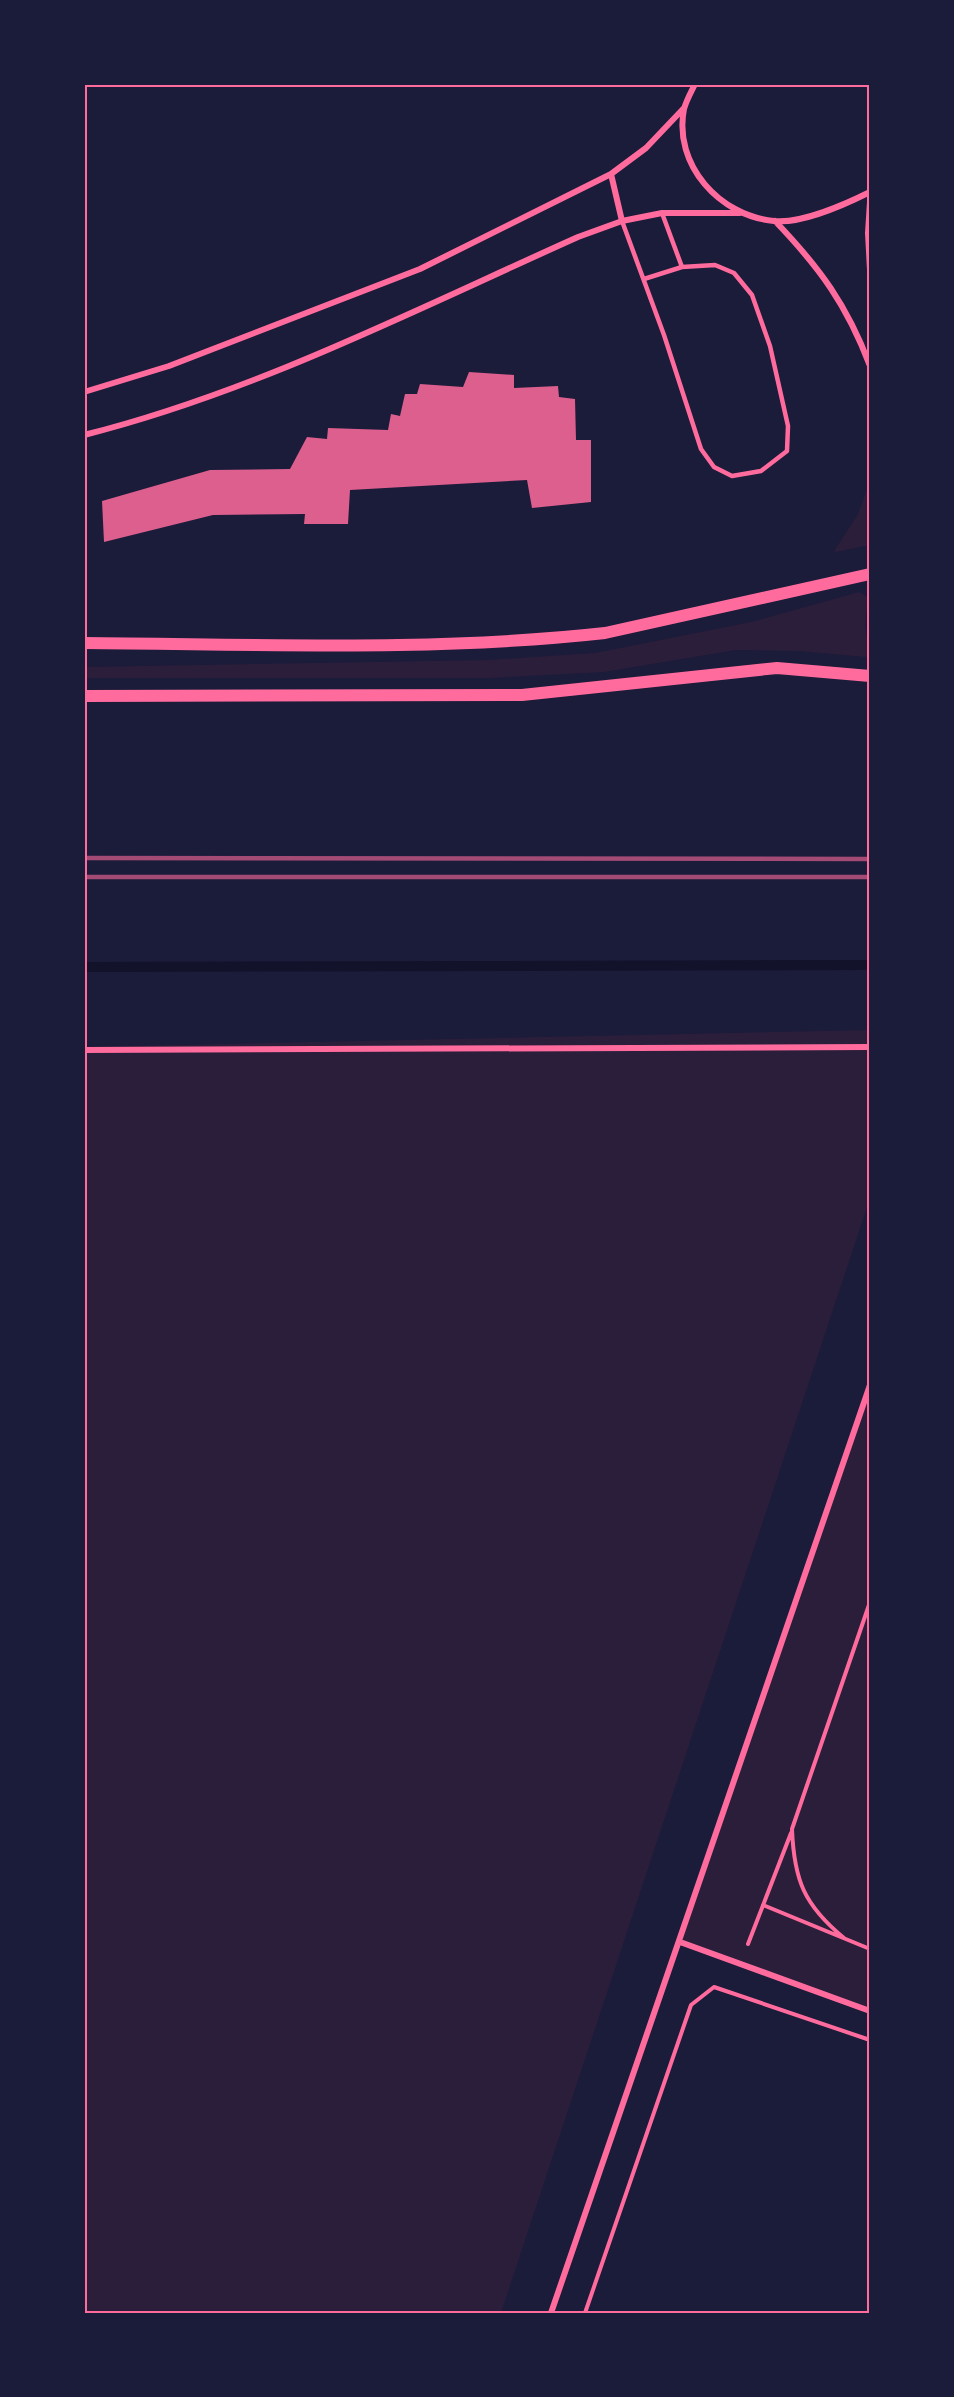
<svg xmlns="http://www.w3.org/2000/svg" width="954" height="2397" font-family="'Sofia Sans Condensed',sans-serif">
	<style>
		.green { fill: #2a1e3b }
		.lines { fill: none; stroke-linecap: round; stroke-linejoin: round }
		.stream { stroke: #12122b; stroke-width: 10 }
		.building { fill: #dd5f8e }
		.path { stroke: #ff6b9d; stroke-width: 4 }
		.service { stroke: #ff6b9d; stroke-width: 4.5 }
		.minor { stroke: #ff6b9d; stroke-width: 6 }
		.secondary { stroke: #ff6b9d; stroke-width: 12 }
		.rail { stroke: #a44b75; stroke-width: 4.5 }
		.neatline { fill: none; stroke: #ff6b9d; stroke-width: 2 }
	</style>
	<rect width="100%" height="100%" fill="#1b1b3a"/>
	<path class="green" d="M870 481V545L836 552 834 551 858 514Z
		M859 592 868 597 865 626 870 654 866 657 798 651 736 650 604 672 490 678H84V667L489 660 595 653 751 622Z
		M870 1030V1198L501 2313H84V1047Z
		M870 1385V2011L680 1942Z"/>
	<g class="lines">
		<path class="stream" d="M84 967 870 965"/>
	</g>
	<path class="building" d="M469 372 514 375V388L558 386 559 397 575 399 576 440H591V502L532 508 527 480 350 490 348 524H304L305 514 213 515 104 542 102 501 210 470 290 469 307 437 327 439 328 428 388 430 391 414 400 416 405 394H417L420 384 463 387Z"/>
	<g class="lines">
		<path class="path" d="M763 1905 870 1949
			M844 1938C804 1905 794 1880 792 1829L870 1602
			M748 1944 791 1833
			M585 2313 691 2005 714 1987 870 2040"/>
		<path class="service" d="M662 213 682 267
			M622 221 664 335 701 449 714 467 732 476 761 471 787 451 788 426 770 346 752 295 734 273 715 265 682 267 644 279"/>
		<path class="minor" d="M695 84C691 92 686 101 684 109 673 165 720 216 774 221 801 224 846 204 870 192
			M611 174 622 221
			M870 202 868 233 870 270
			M775 221C820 268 847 305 870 366
			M84 392 169 366 420 269 611 174 646 148 684 108
			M84 435C255 392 417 309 578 237L622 221 662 213H740
			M84 1050 870 1047
			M680 1942 870 2011
			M551 2313 870 1385"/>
		<path class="secondary" d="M84 643C257 644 433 652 605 633L870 574
			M84 696 522 695 777 668 870 676"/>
		<path class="rail" d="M84 858 870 859
			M84 877H870"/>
	</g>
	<rect width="954" height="2397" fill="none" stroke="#1b1b3a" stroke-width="171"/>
	<rect x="86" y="86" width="782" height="2226" class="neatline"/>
</svg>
